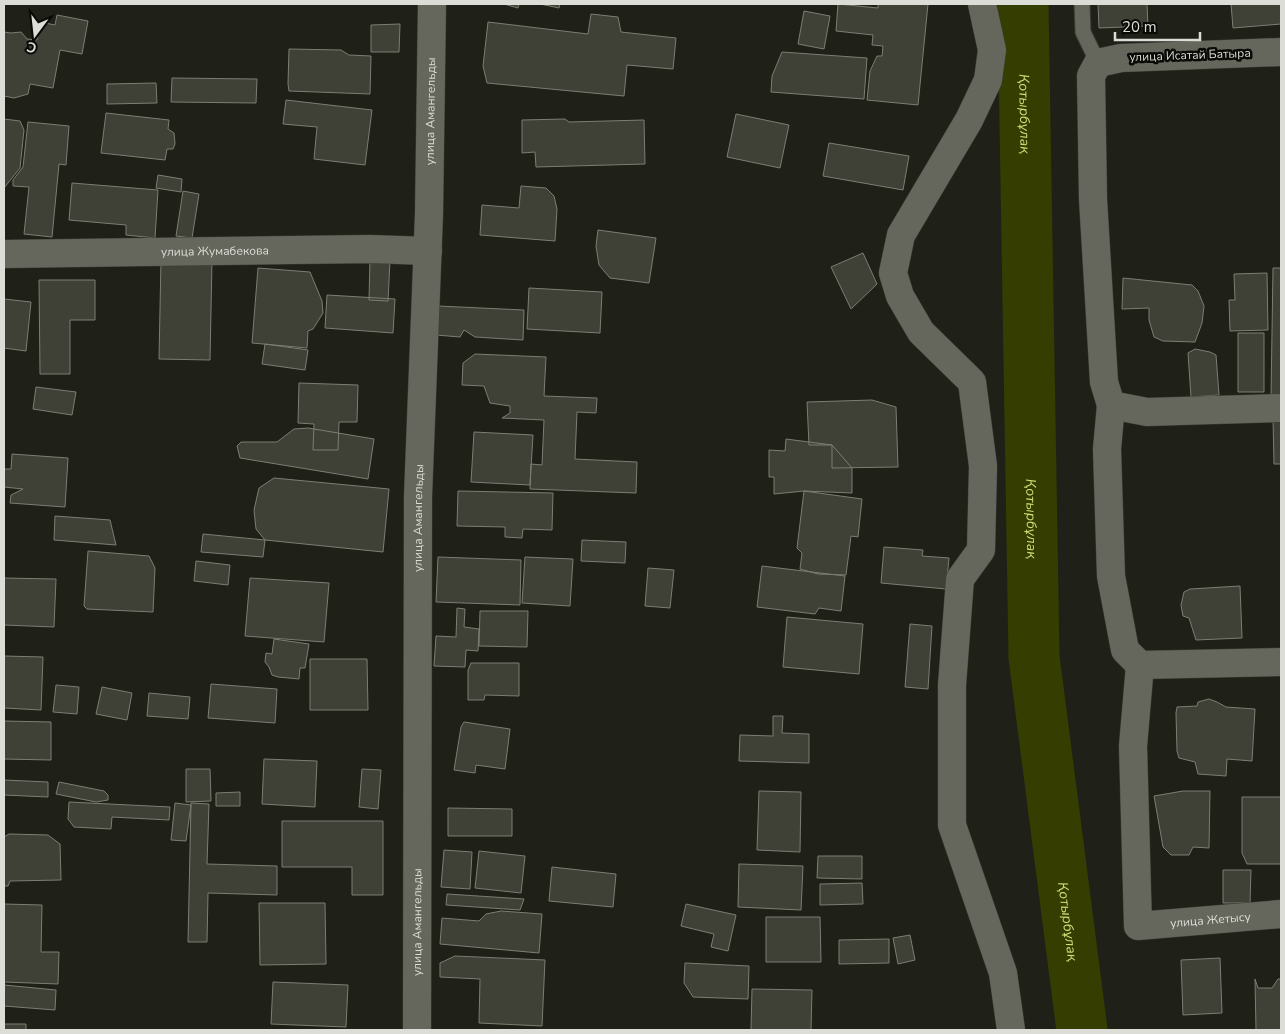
<svg xmlns="http://www.w3.org/2000/svg" width="1285" height="1034" font-family="'Nunito Sans',sans-serif">
	<style>
		.lines { fill: none; stroke-linecap: round; stroke-linejoin: round }
		.river { stroke: #363d00; stroke-width: 51 }
		.building { fill: #3f4137; stroke: #7b7e72 }
		.service-casing { stroke: #3c3d37; stroke-width: 17 }
		.minor-casing { stroke: #3c3d37; stroke-width: 29 }
		.service { stroke: #65675c; stroke-width: 15 }
		.minor { stroke: #65675c; stroke-width: 28 }
		.labels { text-anchor: middle; dominant-baseline: central; stroke-width: 5; stroke-linejoin: round; paint-order: stroke }
		.street-label { font-size: 12px; fill: #dcddd7; stroke: #090a06 }
		.water-label { font-size: 14px; font-style: italic; fill: #cedf77; stroke: #090a06 }
	</style>
	<rect width="100%" height="100%" fill="#1f2118"/>
	<g class="lines">
		<path class="river" id="s1" d="M1023 4 1034 657 1082 1030"/>
	</g>
	<path class="building" d="M504 4H519L518 8Z
		M540 4H560L559 8Z
		M838 4 878 8V4H928L918 105 867 100 870 71 877 56H882L883 46 872 45 873 35 836 31Z
		M1098 4H1147L1148 26 1099 28Z
		M1231 4H1281V24L1233 28Z
		M804 11 830 16 824 49 798 44Z
		M591 14 618 17 621 32 676 38 673 69 627 65 624 96 487 83 483 66 488 22 588 34Z
		M57 15 88 21 82 54 60 50 53 88 30 84 28 94 14 98 4 96V32L11 33 21 32 27 39 37 40 40 22 55 25Z
		M400 24 399 52H371V25Z
		M289 49 341 50 349 55 371 56 370 94 289 91 288 84Z
		M782 52 867 58 864 99 771 92 772 76Z
		M172 78 257 79 256 103 171 102Z
		M156 83 157 103 107 104V84Z
		M286 100 372 110 365 165 314 159 317 127 283 124Z
		M106 113 169 120 168 129 174 133 175 144 173 149H167L165 160 101 153Z
		M736 114 789 125 780 168 727 157Z
		M4 119 20 121 24 130 20 168 4 188Z
		M565 119 569 122 644 120 645 164 536 167 535 152 522 153V120Z
		M28 122 69 126 66 165 59 164 52 237 24 234 29 187 13 186V180L23 167Z
		M829 143 909 156 903 190 823 176Z
		M158 175 182 179 181 192 156 188Z
		M72 183 158 190 155 238 126 235V225L69 220Z
		M521 186 546 188 554 196 557 209 555 241 480 235 482 205 519 208Z
		M183 191 199 194 192 238 176 236Z
		M598 230 656 238 649 283 610 278 599 265 596 246Z
		M863 253 877 284 851 309 831 267Z
		M161 259 212 260 210 360 159 359Z
		M370 260H390L388 301 369 300Z
		M258 268 310 272 322 301 323 313 313 329 308 331 307 348 252 343Z
		M1273 268H1281V397H1271Z
		M1267 273 1268 330 1230 331 1229 300H1235L1234 274Z
		M1123 278 1192 285 1198 291 1204 306 1202 323 1195 342 1163 341 1154 337 1149 320V308L1122 309Z
		M39 280H95V320H70V374H40Z
		M529 288 602 292 600 333 527 329Z
		M327 295 395 299 393 333 325 328Z
		M4 299 31 302 26 351 4 348Z
		M438 306 524 310 523 340 475 337 464 330 460 337 436 335Z
		M1238 333H1264V392H1238Z
		M265 344 308 350 305 370 262 364Z
		M1195 349 1210 352 1216 355 1219 395 1191 397 1188 353Z
		M475 354 546 357 544 396 597 398 596 413 577 412 575 459 637 462 636 493 530 489 531 464 542 465 544 420 502 418 510 413V406L490 403 484 386 462 385 463 363Z
		M299 383 358 385 357 422H339L338 450H313L314 424 298 423Z
		M36 387 76 392 72 415 33 409Z
		M872 400 896 407 898 467 832 468V445H809L807 402Z
		M1273 417H1281V464H1274Z
		M308 428 374 439 368 479 240 458 237 446 241 442H277L294 429Z
		M474 432 533 435 530 485 471 482Z
		M786 439 832 445 852 468V493L804 491 774 494V477H769V450L785 451Z
		M12 454 68 458 65 507 10 503 11 495 23 489 4 487V469H11Z
		M274 478 389 489 383 552 265 540 256 529 254 510 259 488Z
		M458 491 553 493 552 530 523 529 522 538 505 537V527L457 526Z
		M804 491 862 499 858 537 851 536 846 575 818 574 800 569 802 553 797 548Z
		M55 516 110 520 116 545 54 540Z
		M203 534 265 540 263 557 201 552Z
		M582 540 626 542 625 563 581 561Z
		M884 547 923 550 922 556 949 558 946 589 881 583Z
		M88 551 149 556 155 568 153 612 87 609 84 606Z
		M438 557 521 560 520 605 436 602Z
		M525 557 573 559 570 606 522 603Z
		M196 561 230 565 228 585 194 581Z
		M762 566 845 576 841 611 819 608 815 614 757 607Z
		M648 568 674 570 670 608 645 606Z
		M4 578 56 579 54 627 4 625Z
		M250 578 329 583 324 642 245 636Z
		M1240 586 1242 638 1196 640 1189 618 1183 616 1181 605 1184 592 1190 589Z
		M457 608 465 609 464 627 479 629 478 651 466 650 465 667 434 666 436 636 456 637Z
		M480 611H528L527 647 479 646Z
		M787 617 863 624 859 674 783 667Z
		M910 624 932 626 928 689 905 687Z
		M274 639 309 644 305 668H300L299 679 278 677 272 675 269 667 265 662 266 653 272 654Z
		M4 656 43 657 41 710 4 708Z
		M310 659H367L368 710H310Z
		M471 663H519V696L485 695 484 700H468V670Z
		M211 684 277 689 275 723 208 718Z
		M56 685 79 687 77 714 53 712Z
		M102 687 132 693 127 720 96 714Z
		M149 693 190 697 188 719 147 716Z
		M1209 699 1217 702 1226 707 1255 709 1252 761 1227 759 1226 776 1198 774 1195 762 1179 758 1177 751 1176 713 1177 707 1197 706 1198 702Z
		M773 716H783L782 733 809 734V763L739 761 740 735 773 736Z
		M4 721 51 722V760L4 759Z
		M464 722 510 729 505 769 476 765 475 773 454 770 461 727Z
		M264 759 317 761 315 807 262 804Z
		M186 769H210L211 801 186 802Z
		M362 769 381 770 378 809 359 807Z
		M4 780 48 782V797L4 795Z
		M59 782 104 791 108 795V800L96 802 56 794Z
		M759 791 801 792 800 852 757 850Z
		M1183 791H1210L1209 848 1193 847 1189 855H1171L1163 847 1154 796Z
		M240 792V806H216V793Z
		M1242 797H1281V864H1247L1242 853Z
		M69 802 170 807 169 820 112 817 111 829 74 827 68 819Z
		M175 803 191 805 186 841 171 840Z
		M191 803 209 804 207 864 277 866V895L208 893 207 942H188Z
		M448 808 512 809V836H448Z
		M282 821H383V895H352V867H282Z
		M9 834 48 835 60 844 61 880 10 881 8 886H4V837Z
		M444 850 472 852 470 889 441 887Z
		M479 851 525 856 521 893 475 888Z
		M818 856H862V879L817 878Z
		M739 864 803 866 801 910 738 907Z
		M552 867 616 874 613 907 549 901Z
		M1223 870H1251L1250 903H1223Z
		M862 883 863 904 820 905V884Z
		M447 894 524 899 520 910 446 905Z
		M259 903H325L326 964 260 965Z
		M4 904 42 905 41 952H59L58 984 4 982Z
		M686 904 736 915 728 951 711 947 714 934 681 926Z
		M501 911 542 914 539 953 440 944 442 918 479 921 486 914Z
		M766 917H820L821 962H766Z
		M910 935 915 960 898 964 893 938Z
		M889 939V963L839 964V940Z
		M455 956 545 960 542 1026 479 1023 480 979 440 977V963Z
		M1220 958 1222 1013 1183 1015 1181 960Z
		M685 963 749 966 748 999 693 997 684 983Z
		M1255 979 1258 988H1272L1278 979H1281V1030H1256Z
		M273 982 348 985 346 1027 271 1024Z
		M4 985 56 990 55 1010 4 1006Z
		M752 989 812 990 811 1030H751Z
		M4 1024H26V1030H4Z"/>
	<g class="lines">
		<g class="service-casing">
			<path id="service" d="M1082 4 1083 32 1098 63"/>
		</g>
		<g class="minor-casing">
			<g id="minor">
				<path d="M982 4 992 50 988 80 969 120 901 235 893 273 900 296 921 332 972 382 983 466 981 550 960 579 952 685V825L1003 973 1011 1030"/>
				<path d="M1281 52 1121 58 1098 63 1091 76 1093 199 1104 382 1111 405 1147 412 1281 408"/>
				<path id="s2" d="M4 254 370 249 428 251"/>
				<path d="M1111 405 1107 449 1111 576 1125 650 1140 665 1281 662"/>
				<path id="s3" d="M1140 665 1133 746 1138 926 1281 914"/>
				<path id="s4" d="M417 1030 418 497 429 214 432 4"/>
			</g>
		</g>
		<use href="#service" class="service"/>
		<use href="#minor" class="minor"/>
	</g>
	<g class="labels">
		<g class="street-label">
			<text transform="translate(1190 55) rotate(-2)">улица Исатай Батыра</text>
			<text stroke="none"><textPath href="#s4" startOffset="919">улица Амангельды</textPath></text>
			<text stroke="none"><textPath href="#s2" startOffset="211">улица Жумабекова</textPath></text>
			<text stroke="none"><textPath href="#s4" startOffset="512">улица Амангельды</textPath></text>
			<text stroke="none"><textPath href="#s3" startOffset="334">улица Жетысу</textPath></text>
			<text stroke="none"><textPath href="#s4" startOffset="108">улица Амангельды</textPath></text>
		</g>
		<g class="water-label">
			<text stroke="none"><textPath href="#s1" startOffset="110">Қотырбұлақ</textPath></text>
			<text stroke="none"><textPath href="#s1" startOffset="515">Қотырбұлақ</textPath></text>
			<text stroke="none"><textPath href="#s1" startOffset="920">Қотырбұлақ</textPath></text>
		</g>
	</g>
	<rect width="1285" height="1034" fill="none" stroke="#dcddd7" stroke-width="10"/>
	<g transform="translate(35 35) rotate(195)" stroke="#090a06" stroke-width="4" paint-order="stroke">
	<path d="M0-4L9 19L0 12L-9 19Z" fill="#dcddd7"/>
	<text y="-8" font-size="14" font-weight="bold" text-anchor="middle" fill="#dcddd7">С</text>
	</g>
	<path d="M1115 32v8h85v-8" fill="none" stroke="#dcddd7" stroke-width="2.5"/>
	<text x="1122" y="32" font-size="15" fill="#dcddd7" stroke="#090a06" stroke-width="4" paint-order="stroke">20 m</text>
</svg>
